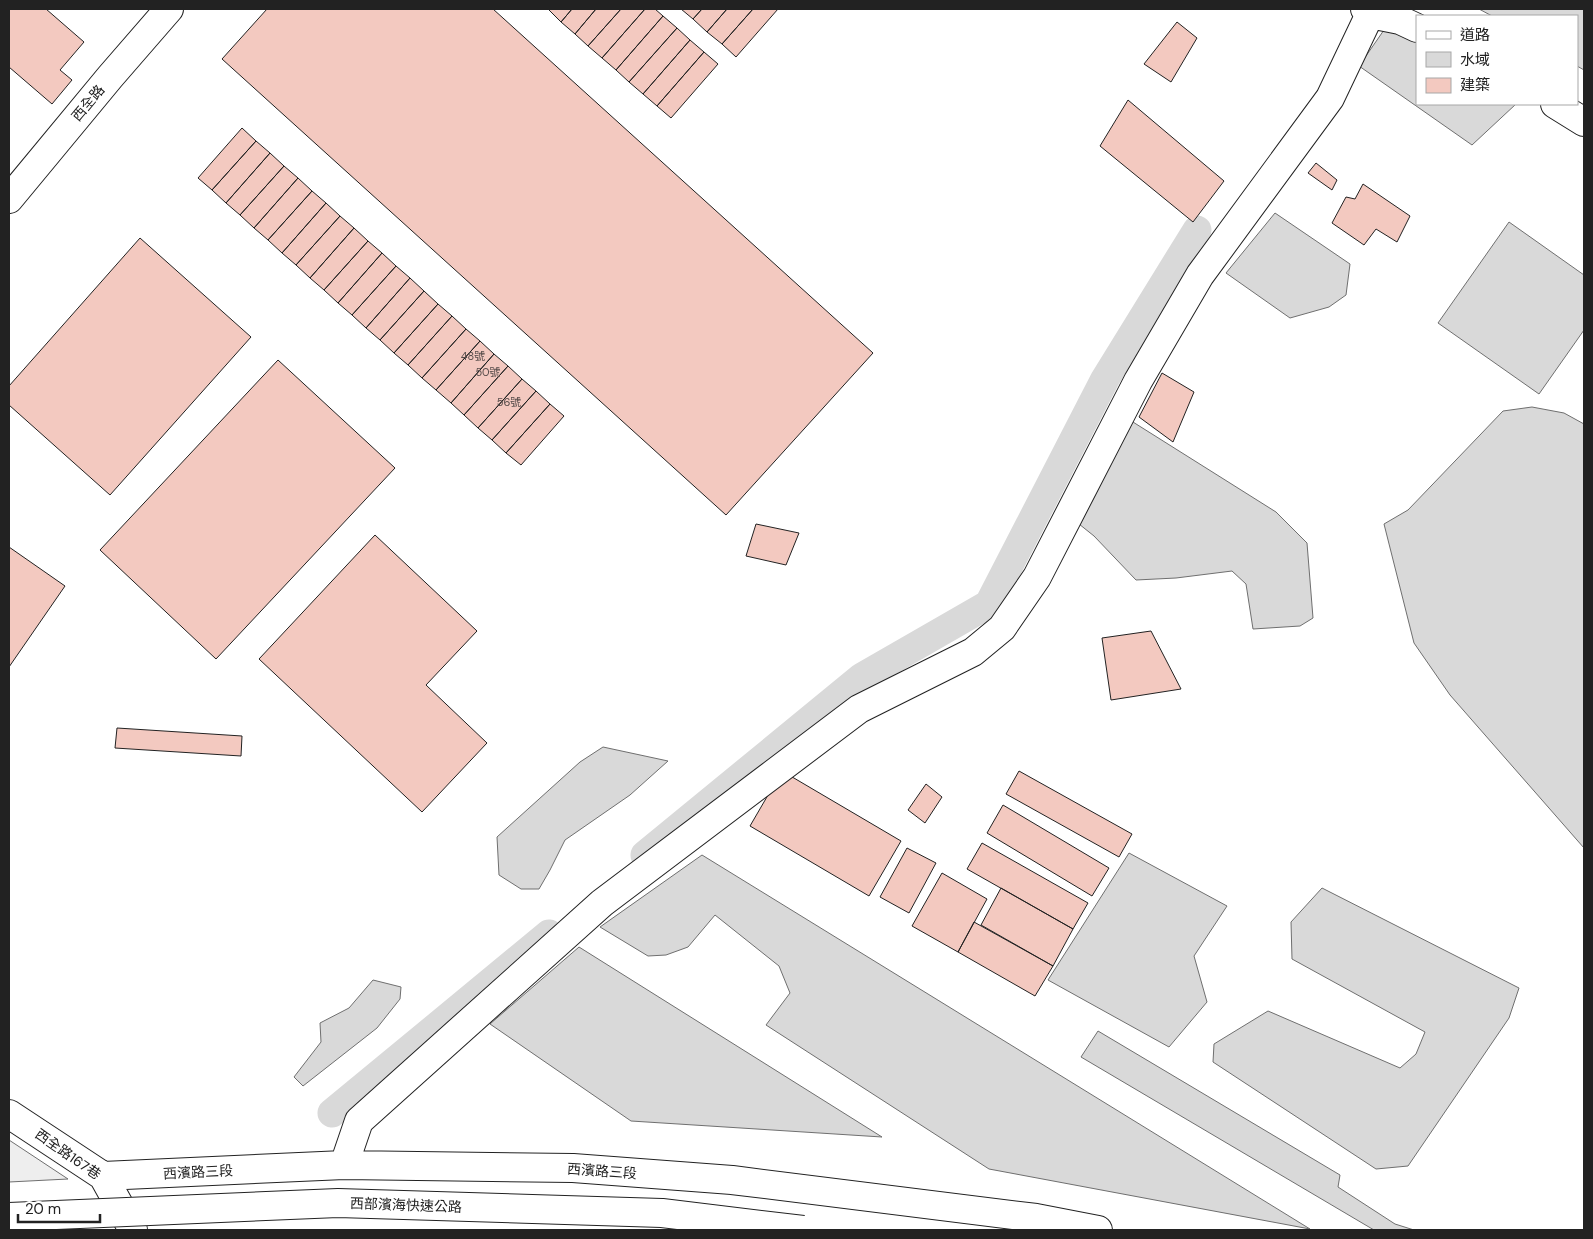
<svg xmlns="http://www.w3.org/2000/svg" width="1593" height="1239" font-family="'DM Sans','Noto Sans TC',sans-serif">
	<style>
		.green { fill: #eee; stroke: #6f6f6f }
		.water { fill: #d9d9d9; stroke: #6f6f6f }
		.lines { fill: none; stroke-linecap: round; stroke-linejoin: round }
		.canal { stroke: #d9d9d9; stroke-width: 29 }
		.building { fill: #f3c9c0; stroke: #222 }
		.minor-casing { stroke: #222; stroke-width: 30 }
		.minor { stroke: #fff; stroke-width: 28 }
		.highway-bridge-casing { stroke: #222; stroke-width: 30; stroke-linecap: butt }
		.highway-bridge { stroke: #fff; stroke-width: 28 }
		.labels { text-anchor: middle; dominant-baseline: central; stroke-width: 4; stroke-linejoin: round; paint-order: stroke }
		.number-label { font-size: 11px; fill: #564c4a }
		.street-label { font-size: 14px; fill: #222; stroke: #fff }
	</style>
	<rect width="100%" height="100%" fill="#fff"/>
	<path class="green" d="M9 1140 68 1179 9 1182Z"/>
	<path class="water" d="M1479 9H1584V70L1577 66V16H1492Z
		M1393 17 1417 31V104H1516L1472 145 1359 66Z
		M1275 213 1350 264 1346 295 1329 307 1290 318 1226 273Z
		M1509 222 1584 275V330L1539 394 1438 323Z
		M1532 407 1564 413 1584 424V848L1450 695 1414 643 1384 524 1408 510 1503 411Z
		M1125 417 1276 512 1307 543 1313 618 1300 626 1253 629 1246 584 1232 571 1176 578 1136 580 1094 536 1074 520Z
		M603 747 668 761 630 795 565 840 550 870 539 889H521L499 875 497 837 580 762Z
		M1129 853 1227 906 1194 956 1207 1002 1169 1047 1048 980Z
		M702 855 1310 1229 989 1169 766 1025 790 993 779 966 715 915 688 947 666 955 648 956 600 927Z
		M1322 888 1519 988 1509 1018 1408 1166 1376 1169 1213 1062 1214 1044 1268 1011 1400 1068 1416 1054 1425 1032 1292 959 1291 922Z
		M579 947 882 1137 631 1121 490 1024Z
		M373 980 401 987 400 999 377 1028 303 1086 294 1077 321 1042 320 1023 349 1008Z
		M1098 1031 1340 1175 1338 1187 1395 1224 1414 1230H1374L1081 1057Z"/>
	<g class="lines">
		<path class="canal" d="M645 855 862 677 989 604 1105 379 1197 230
			M332 1113 549 934"/>
	</g>
	<path class="building" d="M9 9H46L84 42 60 70 72 80 52 104 9 67Z
		M267 9H493L873 353 726 515 222 59Z
		M548 9H572L561 22Z
		M572 9H596L575 34 561 22Z
		M596 9H621L588 46 575 34Z
		M621 9H645L602 58 588 46Z
		M645 9H655L663 16 616 70 602 58Z
		M681 9H702L693 19Z
		M702 9H727L707 32 693 19Z
		M727 9H753L722 44 707 32Z
		M753 9H778L736 57 722 44Z
		M663 16 677 28 629 82 616 70Z
		M1177 22 1197 38 1171 82 1144 64Z
		M677 28 690 40 643 94 629 82Z
		M690 40 704 52 657 106 643 94Z
		M704 52 718 64 671 118 657 106Z
		M1128 100 1224 181 1193 222 1100 146Z
		M242 128 256 141 212 190 198 178Z
		M256 141 270 153 226 203 212 190Z
		M270 153 284 166 240 215 226 203Z
		M1316 163 1337 180 1332 190 1308 173Z
		M284 166 298 178 254 228 240 215Z
		M298 178 312 191 268 240 254 228Z
		M1363 184 1410 216 1397 242 1376 229 1364 245 1332 223 1346 197 1355 199Z
		M312 191 326 203 282 253 268 240Z
		M326 203 340 216 296 265 282 253Z
		M340 216 354 228 310 278 296 265Z
		M354 228 368 241 324 290 310 278Z
		M140 238 251 337 110 495 9 405V386Z
		M368 241 382 253 338 303 324 290Z
		M382 253 396 266 352 315 338 303Z
		M396 266 410 278 366 328 352 315Z
		M410 278 424 291 380 340 366 328Z
		M424 291 438 304 394 353 380 340Z
		M438 304 452 316 408 365 394 353Z
		M452 316 466 329 422 378 408 365Z
		M466 329 480 341 436 390 422 378Z
		M480 341 494 354 451 403 436 390Z
		M494 354 508 366 464 415 451 403Z
		M278 360 395 468 216 659 100 550Z
		M508 366 522 379 478 428 464 415Z
		M1162 373 1194 392 1173 442 1139 417Z
		M522 379 536 391 492 440 478 428Z
		M536 391 550 404 506 453 492 440Z
		M550 404 564 416 521 465 506 453Z
		M756 524 799 533 786 565 746 556Z
		M375 535 477 631 426 685 487 743 422 812 259 659Z
		M9 547 65 586 9 667Z
		M1151 631 1181 689 1111 700 1102 638Z
		M117 728 242 736 241 756 115 748Z
		M782 771 901 841 869 896 750 826Z
		M1019 771 1132 834 1119 857 1006 794Z
		M926 784 942 797 925 823 908 810Z
		M1003 805 1109 868 1092 896 987 833Z
		M982 843 1088 903 1073 929 967 869Z
		M907 848 936 863 909 913 880 897Z
		M942 873 987 899 958 952 912 926Z
		M1001 888 1073 929 1053 966 981 925Z
		M974 922 1053 966 1035 996 958 952Z"/>
	<g class="lines">
		<g class="minor-casing">
			<path id="minor" d="M1365 9 1370 14 1400 20 1417 28
				M1555 104 1584 122
				M9 199 110 77 169 9
				M9 1114 103 1176 133 1230
				M344 1165 359 1121 602 903 859 709 973 652 1002 628 1037 577 1138 381 1200 275 1330 98 1370 14
				M103 1176 344 1165 573 1168 732 1180 1036 1218 1098 1230"/>
		</g>
		<use href="#minor" class="minor"/>
		<g class="highway-bridge-casing">
			<path id="highway-bridge" d="M9 1217 338 1203 662 1213 803 1230"/>
		</g>
		<use href="#highway-bridge" class="highway-bridge"/>
	</g>
	<g class="labels">
		<g class="number-label">
			<text x="473" y="356">48號</text>
			<text x="488" y="372">50號</text>
			<text x="509" y="402">56號</text>
		</g>
		<g class="street-label">
			<text transform="translate(88 103) rotate(-50)">西全路</text>
			<text transform="translate(68 1154) rotate(35)">西全路167巷</text>
			<text transform="translate(602 1171) rotate(4)">西濱路三段</text>
			<text transform="translate(198 1172) rotate(-3)">西濱路三段</text>
			<text transform="translate(406 1205) rotate(2)">西部濱海快速公路</text>
		</g>
	</g>
	<rect width="1593" height="1239" fill="none" stroke="#222222" stroke-width="20"/>
	<rect x="1416" y="15" width="162" height="90" fill="#ffffff" stroke="#a7a7a7"/>
	<rect x="1426" y="31" width="25" height="8" fill="#ffffff" stroke="#a7a7a7"/>
	<text x="1460" y="40" font-size="15" fill="#222222">道路</text>
	<rect x="1426" y="52" width="25" height="15" fill="#d9d9d9" stroke="#a7a7a7"/>
	<text x="1460" y="65" font-size="15" fill="#222222">水域</text>
	<rect x="1426" y="78" width="25" height="15" fill="#f3c9c0" stroke="#a7a7a7"/>
	<text x="1460" y="90" font-size="15" fill="#222222">建築</text>
	<path d="M18 1214v8h82v-8" fill="none" stroke="#222222" stroke-width="2.5"/>
	<text x="25" y="1214" font-size="15" fill="#222222" stroke="#ffffff" stroke-width="4" paint-order="stroke">20 m</text>
</svg>
